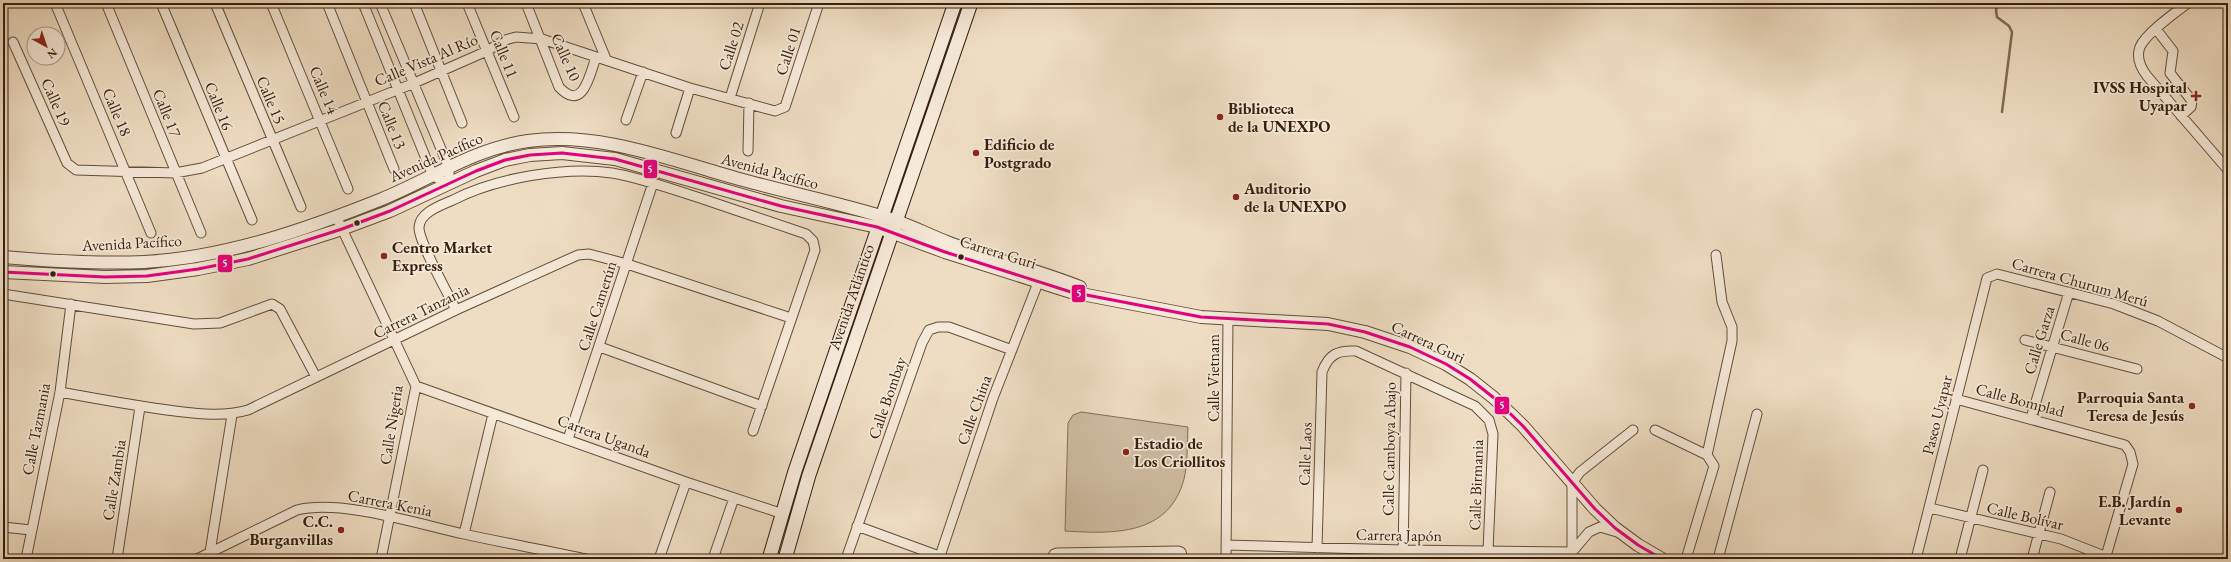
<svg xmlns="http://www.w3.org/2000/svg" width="2231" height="562" font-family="'EB Garamond',serif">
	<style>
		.green { fill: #d0bda4; stroke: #836e59 }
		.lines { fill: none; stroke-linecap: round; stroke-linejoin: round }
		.stream { stroke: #7f6a55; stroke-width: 2.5 }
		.minor-casing { stroke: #644e3b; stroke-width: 11 }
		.tertiary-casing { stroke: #644e3b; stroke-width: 14 }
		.secondary-casing { stroke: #361f0e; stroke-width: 15 }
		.minor { stroke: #f5e9d8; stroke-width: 9 }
		.tertiary { stroke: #f5e9d8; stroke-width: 12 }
		.secondary { stroke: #f5e9d8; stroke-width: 13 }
		.bus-1-casing { stroke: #f5e9d8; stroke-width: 6 }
		.bus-1 { stroke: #e5007d; stroke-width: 3 }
		.poi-dot { fill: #8f2418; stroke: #f5e9d8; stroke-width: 1.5 }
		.bus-dot { fill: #361f0e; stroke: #f5e9d8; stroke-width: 1.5 }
		.labels { text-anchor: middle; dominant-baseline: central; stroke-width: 3.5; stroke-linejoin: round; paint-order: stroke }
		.street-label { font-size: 16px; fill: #361f0e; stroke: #f5e9d8 }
		.poi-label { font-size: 16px; font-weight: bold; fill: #361f0e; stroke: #f5e9d8; text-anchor: start }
		.line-badge { stroke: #f5e9d8; stroke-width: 1.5 }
		.badge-label { font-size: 11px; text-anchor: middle; font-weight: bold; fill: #fff }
	</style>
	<rect width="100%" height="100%" fill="#efddc3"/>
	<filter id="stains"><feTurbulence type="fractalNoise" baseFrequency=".005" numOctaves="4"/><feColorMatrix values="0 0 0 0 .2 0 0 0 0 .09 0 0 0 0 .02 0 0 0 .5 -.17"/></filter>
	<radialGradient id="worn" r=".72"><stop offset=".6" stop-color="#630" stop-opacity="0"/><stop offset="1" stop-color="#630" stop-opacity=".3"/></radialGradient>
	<path class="green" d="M1081 412 1188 427C1187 443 1188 463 1184 479 1169 536 1113 534 1065 531L1068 423 1073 415Z"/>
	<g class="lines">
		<path class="stream" d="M1999 3 1996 10 1997 17 2009 26 2012 32 2002 112"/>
		<g class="minor-casing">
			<path id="minor" d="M55 3 151 233
				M106 3 201 233
				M161 3 252 220
				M215 3 301 207
				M271 3 348 189
				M327 3 394 169
				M363 3 433 176 449 184V168L380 3
				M414 3 462 123
				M467 3 514 117
				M526 3 559 87C583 113 590 74 596 57
				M583 3 606 59
				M2188 3C2176 12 2146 33 2140 47 2136 57 2141 68 2147 76L2228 170
				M2156 29 2173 51 2170 73 2192 101 2191 107 2181 116
				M13 42 67 163 76 170 175 173 202 168 412 84 487 51 505 40 516 37 542 39 690 88 775 111 785 107 819 3
				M730 98 760 3
				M626 120 643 72
				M676 133 690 88
				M748 151 749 103
				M336 216 416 386 381 559
				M3 294 194 324 220 323 272 304 280 309 316 377
				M456 310C449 295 418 241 419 227 420 212 442 205 453 200 495 178 566 166 612 173 642 178 671 189 700 198 735 210 771 222 806 234L813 241 815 250 753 431
				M2025 340 2137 369
				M600 347 762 406
				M416 386 686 482 783 514
				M60 392C98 399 136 406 175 411 200 414 223 417 248 410L456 310 578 255 589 254 627 264 791 318
				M1956 399 2125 445 2130 452 2133 464 2106 556
				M2031 418 2069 292
				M1655 430 1707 455 1714 466 1686 559
				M568 439 653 183
				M1707 455 1732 341V327L1722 302 1716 255
				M1930 508 2061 539 2112 559
				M857 526 939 556
				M3 527 31 530
				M464 534 493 414
				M1226 545 1403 550 1572 552
				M1317 548 1322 372C1329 354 1338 350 1356 351L1475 406 1489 420 1493 434 1488 551
				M210 552 232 415
				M1572 552 1589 532 1600 527 1617 532
				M26 559 60 392 71 304
				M117 559 140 407
				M197 559 297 510C341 499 418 524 464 534 504 543 545 550 586 559
				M659 559 686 482
				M713 559 734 498
				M846 559 922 343 929 330 938 327H949L1012 350
				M939 559 993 398 1036 288 1038 276
				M1052 559 1054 554 1057 553 1178 551 1181 552 1183 559
				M1226 559 1228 318
				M1403 559 1406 373
				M1572 559V483L1580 472 1633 430
				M1718 559 1757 414
				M1916 559 1987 278 1997 274 2114 304 2158 321 2228 358
				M1960 559 1983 470
				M2032 559 2050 492"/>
		</g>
		<g class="tertiary-casing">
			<path id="tertiary" d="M3 257C50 261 97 264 144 262 225 258 307 229 382 199 431 179 475 148 528 141 602 131 673 161 743 180 790 193 838 203 884 217 906 223 926 234 947 242 991 259 1037 270 1080 287
				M3 272 105 277 147 276 198 269 248 259 342 229 390 211 476 171 505 160 530 155 562 153 615 159 781 206 877 227 945 252 1071 292 1201 317 1328 324 1365 332 1410 347 1446 364 1470 379 1494 398 1523 426 1595 509 1615 528 1638 545 1662 559"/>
		</g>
		<g class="secondary-casing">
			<path id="secondary" d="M769 559 795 471 955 3
				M785 559 809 475 971 3"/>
		</g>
		<use href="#minor" class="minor"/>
		<use href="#tertiary" class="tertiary"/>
		<use href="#secondary" class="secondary"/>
		<g class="bus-1-casing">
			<path id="bus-1" d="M3 272 105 277 147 276 198 269 248 259 342 229 390 211 476 171 505 160 530 155 562 153 615 159 781 206 877 227 945 252 1071 292 1201 317 1328 324 1365 332 1410 347 1446 364 1470 379 1494 398 1523 426 1595 509 1615 528 1638 545 1662 559"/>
		</g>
		<use href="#bus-1" class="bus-1"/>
	</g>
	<g class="poi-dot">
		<path d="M2194 90h4v4h4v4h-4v4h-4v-4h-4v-4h4z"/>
		<circle cx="1220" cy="117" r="4"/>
		<circle cx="976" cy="153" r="4"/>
		<circle cx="1236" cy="197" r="4"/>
		<circle cx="384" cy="256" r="4"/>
		<circle cx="2192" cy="406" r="4"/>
		<circle cx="1126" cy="452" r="4"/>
		<circle cx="2179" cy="510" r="4"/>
		<circle cx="341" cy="530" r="4"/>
	</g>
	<g class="bus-dot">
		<circle cx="357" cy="223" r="3.5"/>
		<circle cx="961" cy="257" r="3.5"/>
		<circle cx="53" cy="274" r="3.5"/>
	</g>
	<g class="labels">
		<g class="street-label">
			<text transform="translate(731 46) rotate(-72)">Calle 02</text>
			<text transform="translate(788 51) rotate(-72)">Calle 01</text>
			<text transform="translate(504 54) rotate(68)">Calle 11</text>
			<text transform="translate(566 57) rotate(66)">Calle 10</text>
			<text transform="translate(426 60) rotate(-23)">Calle Vista Al Río</text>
			<text transform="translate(324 90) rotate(67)">Calle 14</text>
			<text transform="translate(271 100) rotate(67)">Calle 15</text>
			<text transform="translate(56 102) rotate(66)">Calle 19</text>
			<text transform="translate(219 106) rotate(68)">Calle 16</text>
			<text transform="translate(117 112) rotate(67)">Calle 18</text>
			<text transform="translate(167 113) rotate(68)">Calle 17</text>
			<text transform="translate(392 125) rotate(68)">Calle 13</text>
			<text transform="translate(436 157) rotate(-24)">Avenida Pacífico</text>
			<text transform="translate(770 171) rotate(15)">Avenida Pacífico</text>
			<text transform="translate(132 243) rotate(-3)">Avenida Pacífico</text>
			<text transform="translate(998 252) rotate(17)">Carrera Guri</text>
			<text transform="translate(2080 282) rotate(16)">Carrera Churum Merú</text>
			<text transform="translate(851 297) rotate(-71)">Avenida Atlántico</text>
			<text transform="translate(597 306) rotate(-72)">Calle Camerún</text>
			<text transform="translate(421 311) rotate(-26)">Carrera Tanzania</text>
			<text transform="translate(2039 340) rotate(-73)">Calle Garza</text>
			<text transform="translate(2085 340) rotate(15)">Calle 06</text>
			<text transform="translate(1428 342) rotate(25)">Carrera Guri</text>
			<text transform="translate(1213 378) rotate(-90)">Calle Vietnam</text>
			<text transform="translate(887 398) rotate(-71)">Calle Bombay</text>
			<text transform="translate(2020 400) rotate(15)">Calle Bomplad</text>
			<text transform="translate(974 410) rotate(-70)">Calle China</text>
			<text transform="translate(1937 415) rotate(-76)">Paseo Uyapar</text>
			<text transform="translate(391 425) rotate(-81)">Calle Nigeria</text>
			<text transform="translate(36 429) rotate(-79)">Calle Tazmania</text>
			<text transform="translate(604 436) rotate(20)">Carrera Uganda</text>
			<text transform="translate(1389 449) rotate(-89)">Calle Camboya Abajo</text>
			<text transform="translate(1305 454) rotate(-88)">Calle Laos</text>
			<text transform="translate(114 480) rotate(-81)">Calle Zambia</text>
			<text transform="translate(1476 485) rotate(-88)">Calle Birmania</text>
			<text transform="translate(390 503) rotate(11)">Carrera Kenia</text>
			<text transform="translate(2025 516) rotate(13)">Calle Bolívar</text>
			<text transform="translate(1399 535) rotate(1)">Carrera Japón</text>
		</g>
		<g class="poi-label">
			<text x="2187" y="87" text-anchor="end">IVSS Hospital<tspan x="2187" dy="18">Uyapar</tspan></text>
			<text x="1228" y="108">Biblioteca<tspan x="1228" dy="18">de la UNEXPO</tspan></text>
			<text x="984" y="144">Edificio de<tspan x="984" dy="18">Postgrado</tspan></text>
			<text x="1244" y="188">Auditorio<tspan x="1244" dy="18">de la UNEXPO</tspan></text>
			<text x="392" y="247">Centro Market<tspan x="392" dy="18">Express</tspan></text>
			<text x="2184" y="397" text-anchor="end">Parroquia Santa<tspan x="2184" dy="18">Teresa de Jesús</tspan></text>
			<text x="1134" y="443">Estadio de<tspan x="1134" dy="18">Los Criollitos</tspan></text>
			<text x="2171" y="501" text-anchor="end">E.B. Jardín<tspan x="2171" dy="18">Levante</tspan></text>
			<text x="333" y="521" text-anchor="end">C.C.<tspan x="333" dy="18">Burganvillas</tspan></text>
		</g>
	</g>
	<g class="line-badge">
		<rect x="643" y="159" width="15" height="20" rx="4" fill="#e5007d"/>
		<rect x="217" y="254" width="16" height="19" rx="4" fill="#e5007d"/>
		<rect x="1071" y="284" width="15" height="19" rx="4" fill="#e5007d"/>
		<rect x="1494" y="396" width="16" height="19" rx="4" fill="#e5007d"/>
	</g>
	<g class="badge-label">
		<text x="650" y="173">5</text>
		<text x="225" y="267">5</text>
		<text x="1079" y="297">5</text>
		<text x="1502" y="409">5</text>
	</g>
	<rect width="2231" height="562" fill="none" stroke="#efddc3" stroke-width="16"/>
	<rect x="4" y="4" width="2223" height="554" fill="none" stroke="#361f0e" stroke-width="2"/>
	<rect x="8" y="8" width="2215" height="546" fill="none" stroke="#361f0e"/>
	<g transform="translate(46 46) rotate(140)"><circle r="19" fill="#f5e9d8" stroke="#a99887"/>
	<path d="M0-3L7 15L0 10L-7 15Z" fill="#8f2418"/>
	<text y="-6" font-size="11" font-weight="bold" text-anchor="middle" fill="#361f0e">N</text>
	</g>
	<rect width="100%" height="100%" filter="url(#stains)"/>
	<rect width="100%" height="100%" fill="url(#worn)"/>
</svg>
